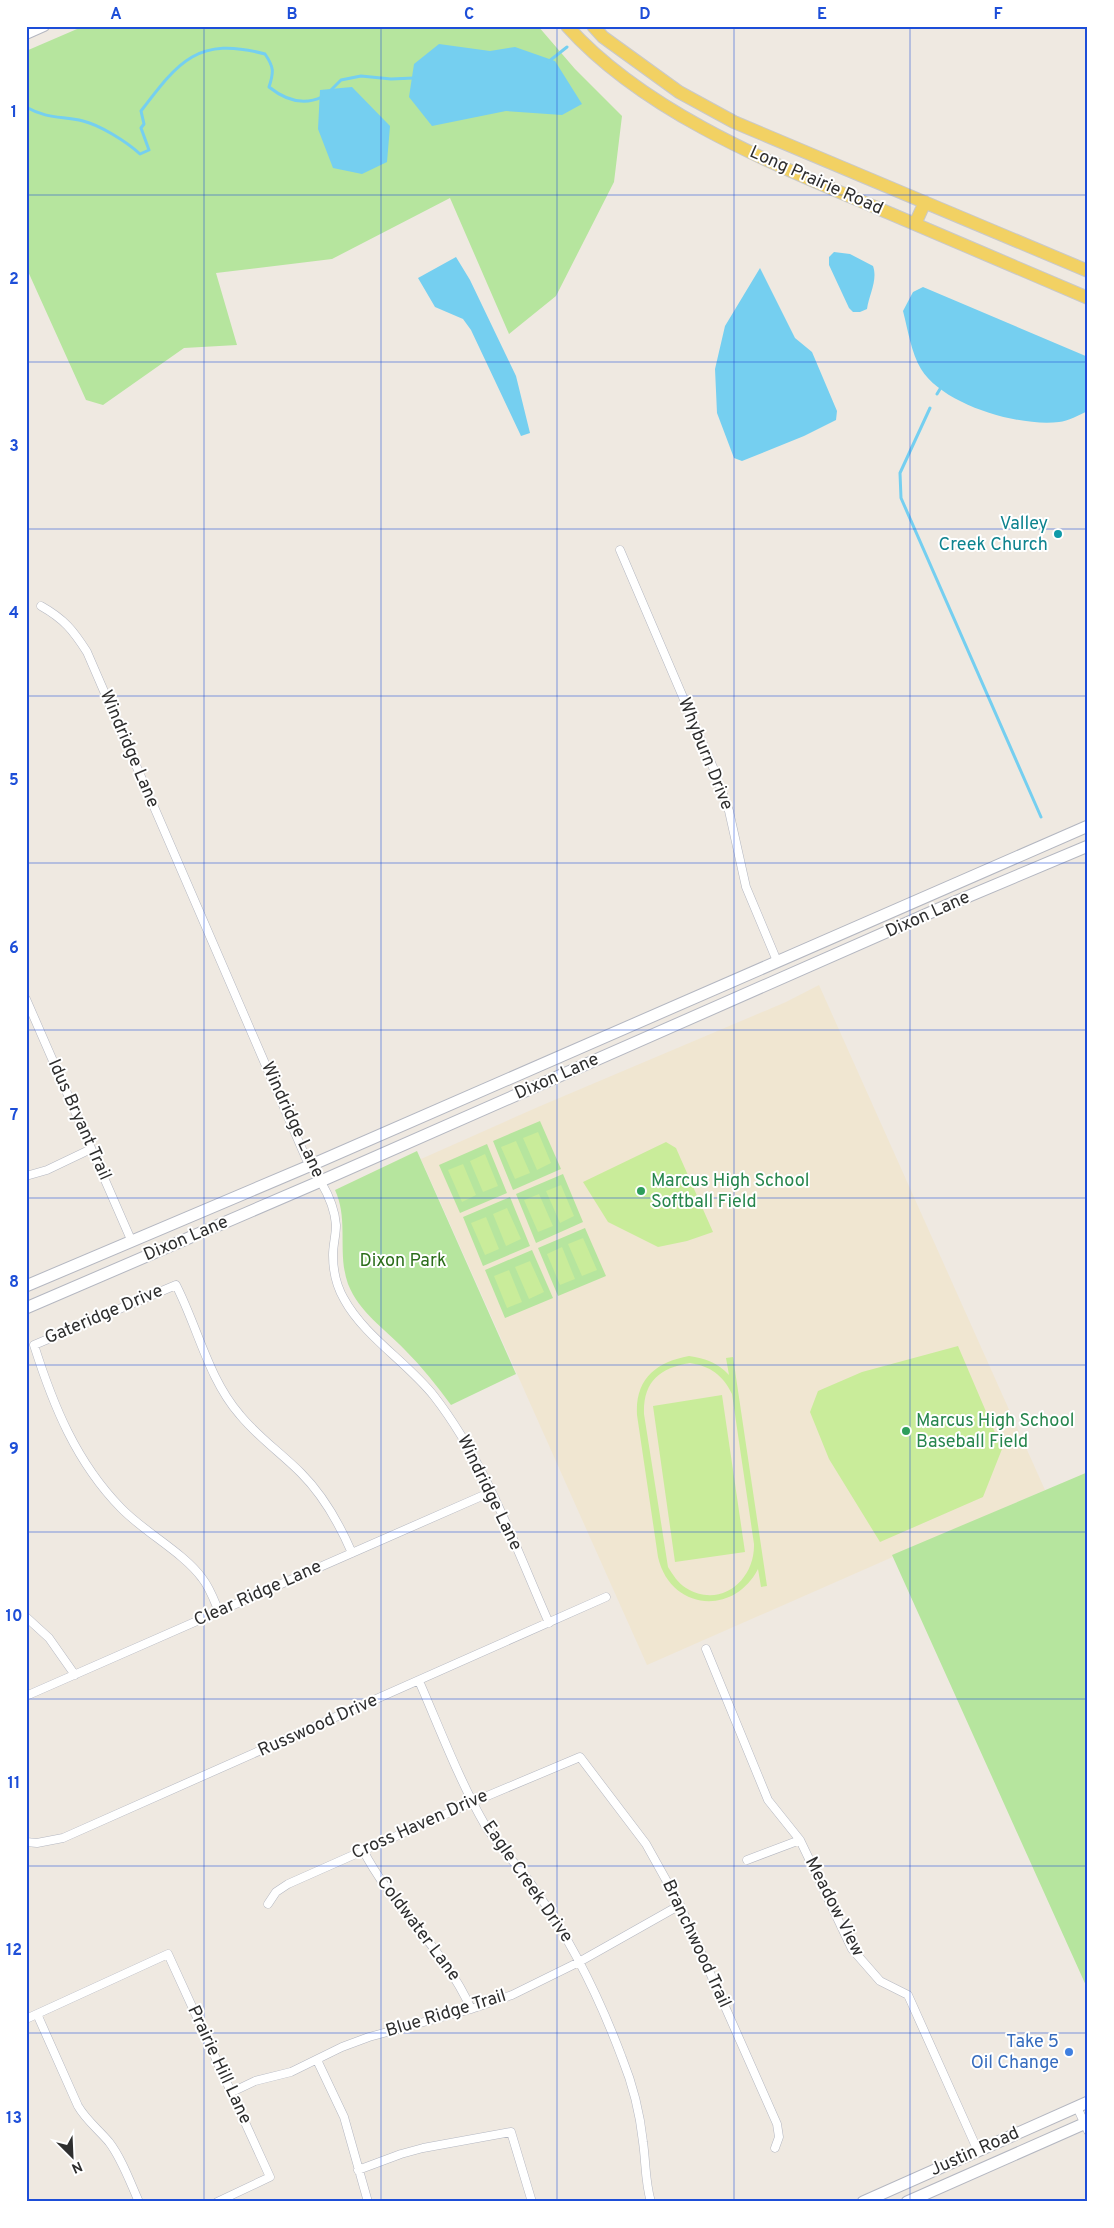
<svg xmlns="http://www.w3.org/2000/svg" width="1114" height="2228" font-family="Overpass,sans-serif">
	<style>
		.education { fill: #f0e6d1 }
		.green { fill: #b6e59e }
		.pitch { fill: #c9ec9a; fill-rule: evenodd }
		.water { fill: #75cff0 }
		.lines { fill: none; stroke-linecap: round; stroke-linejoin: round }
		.stream { stroke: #75cff0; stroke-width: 3 }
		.minor-casing { stroke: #b4b7c1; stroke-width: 9 }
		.tertiary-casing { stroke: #b4b7c1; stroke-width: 12 }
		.secondary-casing { stroke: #b4b7c1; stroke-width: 13 }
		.primary-casing { stroke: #c9c9c9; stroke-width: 14 }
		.minor { stroke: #fff; stroke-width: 8 }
		.tertiary { stroke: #fff; stroke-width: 10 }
		.secondary { stroke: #fff; stroke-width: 11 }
		.primary { stroke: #f2d163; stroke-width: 12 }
		.grid { fill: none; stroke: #1d4ed8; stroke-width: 1; stroke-opacity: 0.55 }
		.culture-dot { fill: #0f9aa8; stroke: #fff; stroke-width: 2 }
		.leisure-dot { fill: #2e9e5b; stroke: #fff; stroke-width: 2 }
		.shop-dot { fill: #3f7fe0; stroke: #fff; stroke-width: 2 }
		.labels { text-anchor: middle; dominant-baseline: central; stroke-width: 4; stroke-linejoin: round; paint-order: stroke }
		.street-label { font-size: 18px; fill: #2e2e2e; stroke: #fff }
		.culture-label { font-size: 18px; fill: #0d838f; stroke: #fff; text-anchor: end }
		.leisure-label { font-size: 18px; fill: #27864d; stroke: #fff; text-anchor: start }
		.park-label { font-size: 18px; fill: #2c6e1b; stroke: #fff }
		.shop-label { font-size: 18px; fill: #366cbe; stroke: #fff; text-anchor: end }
		.neatline { fill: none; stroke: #1d4ed8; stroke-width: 2 }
		.grid-label { font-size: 16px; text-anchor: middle; font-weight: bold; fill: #1d4ed8 }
	</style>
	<rect width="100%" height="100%" fill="#efe9e1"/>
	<path class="education" d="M819 985 1045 1490 647 1665 421 1159 538 1107 786 1002Z"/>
	<path class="green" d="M84 26H538L575 69 622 116 614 182 556 296 509 334 450 198 332 259 216 273 237 345 184 348 103 405 86 400 26 267V51Z
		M540 1121 561 1169 513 1190 493 1141Z
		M487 1144 507 1193 460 1213 439 1165Z
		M417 1151 516 1374 451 1405C437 1386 422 1367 405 1350 385 1329 359 1312 348 1284 337 1253 349 1220 335 1190Z
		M563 1174 583 1222 536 1243 516 1194Z
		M510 1197 530 1246 483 1266 463 1217Z
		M585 1228 606 1276 558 1296 538 1248Z
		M532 1250 553 1298 505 1318 485 1270Z
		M1088 1472V1990L892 1555Z"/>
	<path class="pitch" d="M538 1132 551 1163 537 1170 523 1138Z
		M516 1141 530 1173 515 1179 501 1147Z
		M666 1142 676 1148 713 1232 687 1241 658 1247 608 1222 583 1182Z
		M485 1154 498 1186 483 1192 470 1161Z
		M463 1164 476 1195 462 1202 448 1170Z
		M561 1185 574 1216 560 1223 546 1191Z
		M539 1194 553 1226 538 1232 524 1200Z
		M507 1208 521 1239 506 1246 493 1214Z
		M486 1217 499 1249 485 1255 471 1223Z
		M583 1238 597 1270 582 1276 568 1244Z
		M562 1247 575 1279 560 1285 547 1254Z
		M530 1261 544 1292 529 1299 515 1267Z
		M509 1270 522 1302 507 1308 494 1276Z
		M958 1346 1002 1449 983 1497 880 1542 829 1459 810 1412 818 1391 862 1372Z
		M689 1356C705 1358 718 1363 729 1375L726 1358 733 1357 767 1586 761 1587 758 1569C733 1617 670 1610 658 1557L637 1415C635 1379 656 1362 689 1356ZM690 1363C710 1366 723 1375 732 1394L754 1544C755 1581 720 1609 686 1588 678 1583 673 1575 668 1567L644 1414C643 1382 659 1368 690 1363Z
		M722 1395 745 1552 675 1562 653 1406Z"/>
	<path class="water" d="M439 44 490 51 515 47 555 61 582 104 562 115 506 111 432 126 409 97 414 64Z
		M352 87 390 126 387 162 362 174 333 168 318 129 320 90Z
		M834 252 850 254 873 266C878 280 869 295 867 309L860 312H853L849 308 829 265V257Z
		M456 257 470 280 516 376 530 433 521 436 471 330 463 319 435 307 418 278Z
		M760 268 795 338 812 352 837 411 836 420 804 436 742 461 734 458 717 413 715 369 725 326Z
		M923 287 1088 357V411C1079 415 1068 421 1059 422 1019 427 943 405 921 369 911 352 908 330 903 311L913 292Z"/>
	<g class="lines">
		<path class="stream" d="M548 62 567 47
			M331 90 341 80 361 76 391 79 414 78
			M26 107C47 119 61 116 83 121 100 125 127 142 140 154L149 150 141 128 144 124 141 111C179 61 198 36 265 54 274 67 274 72 269 87 284 99 303 106 322 97
			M937 394 940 389
			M930 408 900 473 901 498 1041 817"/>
		<g class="minor-casing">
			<path id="minor" d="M620 550 715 772 729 811 746 887 777 961
				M41 606C64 619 73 630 87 652L305 1156C309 1166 316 1173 321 1182 328 1194 335 1211 336 1225 336 1235 333 1245 333 1255 333 1270 337 1287 344 1299 364 1336 408 1363 434 1396 486 1463 515 1546 549 1623
				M26 999 132 1242
				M26 1176 47 1170 91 1149
				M219 1612C214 1600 210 1588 202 1578 184 1553 144 1532 121 1508 76 1462 53 1405 34 1345L176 1285C198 1328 208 1378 240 1415 258 1437 281 1453 301 1473 324 1496 339 1523 352 1553
				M26 1617 49 1638 75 1675
				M706 1649 768 1800 800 1840 852 1949 880 1981 908 1995 978 2151
				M419 1681C440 1729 459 1780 485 1825 500 1849 521 1868 536 1891 572 1942 600 1999 622 2058 633 2085 640 2114 643 2142 646 2163 645 2182 651 2202
				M26 1696 491 1492
				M26 1842 37 1843 63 1838 606 1597
				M363 1850C392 1907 445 1949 471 2009
				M747 1860 800 1840
				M268 1904 276 1892 288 1884 473 1802 580 1757 646 1844 680 1905 777 2124 779 2137 775 2148
				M37 2014 78 2106C86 2120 98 2129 109 2142 122 2159 130 2182 139 2202
				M26 2019 168 1954 270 2177 217 2202
				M317 2060 344 2117 368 2202
				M232 2092 255 2081 291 2072 342 2047 369 2037 471 2009 512 1995 579 1962 680 1905
				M1077 2107 1088 2131
				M358 2170 401 2154 423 2148 511 2132 532 2202"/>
		</g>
		<g class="tertiary-casing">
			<path id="tertiary" d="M26 34 44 26"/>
		</g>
		<g class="secondary-casing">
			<path id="secondary" d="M26 1286 309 1166 1088 826
				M26 1308 321 1181 943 907 1088 846
				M863 2202 1088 2102
				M907 2202 1088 2122"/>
		</g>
		<g class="primary-casing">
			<path id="primary" d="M567 26C644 112 771 163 875 207 946 237 1017 268 1088 298
				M593 26 603 37 679 92 734 122 1088 271
				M915 224 925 202"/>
		</g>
		<use href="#minor" class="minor"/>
		<use href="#tertiary" class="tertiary"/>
		<use href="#secondary" class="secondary"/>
		<use href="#primary" class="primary"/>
	</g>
	<path class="grid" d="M204 26V2202M381 26V2202M557 26V2202M734 26V2202M910 26V2202M26 195H1088M26 362H1088M26 529H1088M26 696H1088M26 863H1088M26 1030H1088M26 1198H1088M26 1365H1088M26 1532H1088M26 1699H1088M26 1866H1088M26 2033H1088"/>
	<circle class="culture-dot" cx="1058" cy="534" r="5"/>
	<g class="leisure-dot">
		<circle cx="641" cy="1191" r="5"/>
		<circle cx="906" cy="1431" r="5"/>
	</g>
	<circle class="shop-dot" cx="1069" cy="2052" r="5"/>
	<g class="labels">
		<g class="street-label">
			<text transform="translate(816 181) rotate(24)">Long Prairie Road</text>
			<text transform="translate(129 749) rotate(67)">Windridge Lane</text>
			<text transform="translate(705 754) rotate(68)">Whyburn Drive</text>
			<text transform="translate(928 915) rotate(-24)">Dixon Lane</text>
			<text transform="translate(557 1077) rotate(-24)">Dixon Lane</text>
			<text transform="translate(79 1120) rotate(66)">Idus Bryant Trail</text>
			<text transform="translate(292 1120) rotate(65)">Windridge Lane</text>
			<text transform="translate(186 1239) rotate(-23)">Dixon Lane</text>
			<text transform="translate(104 1315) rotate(-23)">Gateridge Drive</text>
			<text transform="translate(489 1493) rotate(64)">Windridge Lane</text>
			<text transform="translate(258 1594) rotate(-24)">Clear Ridge Lane</text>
			<text transform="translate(318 1726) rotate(-24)">Russwood Drive</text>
			<text transform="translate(420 1825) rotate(-24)">Cross Haven Drive</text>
			<text transform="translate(527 1882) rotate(55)">Eagle Creek Drive</text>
			<text transform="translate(834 1907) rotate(63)">Meadow View</text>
			<text transform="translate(418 1929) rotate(53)">Coldwater Lane</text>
			<text transform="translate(696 1944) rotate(65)">Branchwood Trail</text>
			<text transform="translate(446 2014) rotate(-17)">Blue Ridge Trail</text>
			<text transform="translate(219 2065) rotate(65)">Prairie Hill Lane</text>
			<text transform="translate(975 2152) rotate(-24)">Justin Road</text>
		</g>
		<g class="culture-label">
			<text x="1048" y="524">Valley<tspan x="1048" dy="21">Creek Church</tspan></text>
		</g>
		<g class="leisure-label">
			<text x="651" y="1181">Marcus High School<tspan x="651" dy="21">Softball Field</tspan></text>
			<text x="916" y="1421">Marcus High School<tspan x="916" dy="21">Baseball Field</tspan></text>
		</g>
		<g class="park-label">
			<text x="403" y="1261">Dixon Park</text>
		</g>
		<g class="shop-label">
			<text x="1059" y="2042">Take 5<tspan x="1059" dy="21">Oil Change</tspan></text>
		</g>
	</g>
	<rect width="1114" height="2228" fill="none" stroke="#ffffff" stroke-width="55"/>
	<g transform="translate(72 2156) rotate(156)" stroke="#ffffff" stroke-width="4" paint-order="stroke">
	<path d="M0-4L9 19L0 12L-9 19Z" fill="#2e2e2e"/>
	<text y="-8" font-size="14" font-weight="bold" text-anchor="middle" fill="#2e2e2e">N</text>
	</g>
	<rect x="28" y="28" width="1058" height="2172" class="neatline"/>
	<g class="grid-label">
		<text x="116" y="19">A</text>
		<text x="292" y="19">B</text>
		<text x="469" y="19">C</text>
		<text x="645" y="19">D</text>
		<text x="822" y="19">E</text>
		<text x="998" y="19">F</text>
		<text x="14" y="117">1</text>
		<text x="14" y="284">2</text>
		<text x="14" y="451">3</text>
		<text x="14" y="618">4</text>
		<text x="14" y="785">5</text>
		<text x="14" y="953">6</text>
		<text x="14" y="1120">7</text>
		<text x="14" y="1287">8</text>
		<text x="14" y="1454">9</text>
		<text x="14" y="1621">10</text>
		<text x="14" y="1788">11</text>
		<text x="14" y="1955">12</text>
		<text x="14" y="2123">13</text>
	</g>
</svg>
